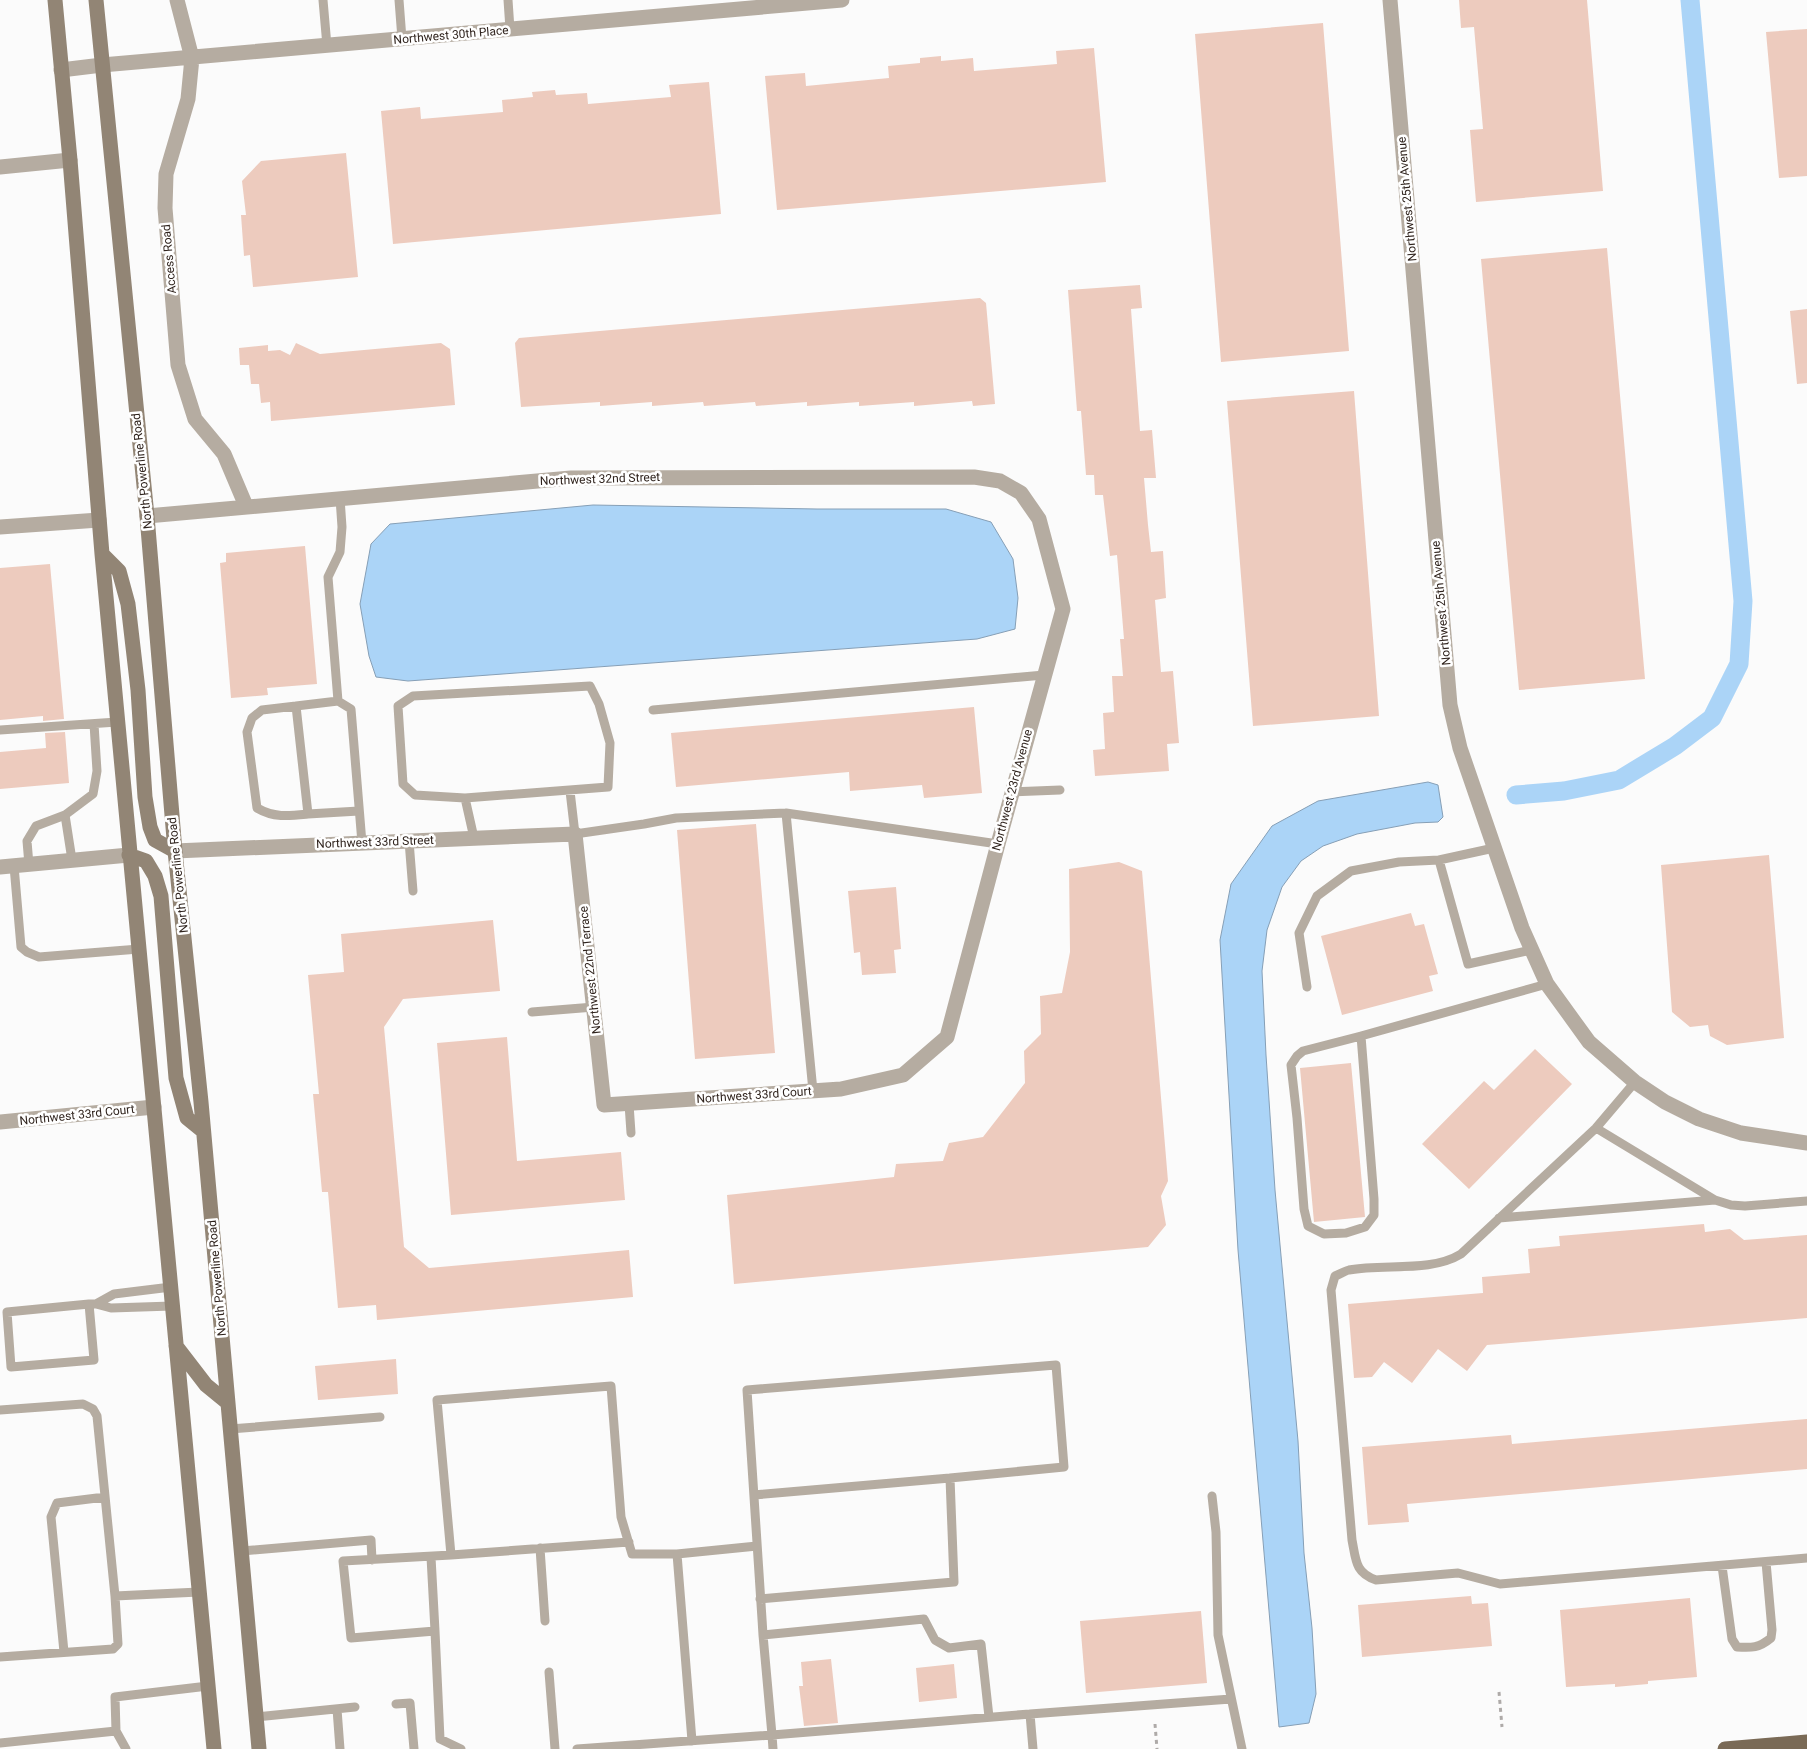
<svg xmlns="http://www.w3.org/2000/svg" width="1807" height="1749" font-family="Roboto,sans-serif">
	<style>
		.water { fill: #abd4f7; stroke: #869fb6 }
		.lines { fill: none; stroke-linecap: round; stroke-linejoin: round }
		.canal { stroke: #abd4f7; stroke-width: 19 }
		.building { fill: #edcbbe }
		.path { stroke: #aeaaa8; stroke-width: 3; stroke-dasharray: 4 4; stroke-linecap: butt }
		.lane { stroke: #b5aca1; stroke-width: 9 }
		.street { stroke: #b5aca1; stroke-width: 15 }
		.secondary { stroke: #928575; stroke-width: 15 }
		.primary { stroke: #7a6a56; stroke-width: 15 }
		.labels { text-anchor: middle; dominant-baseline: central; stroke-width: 5; stroke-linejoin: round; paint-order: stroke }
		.street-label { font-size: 12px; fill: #2f231d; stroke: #fff }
	</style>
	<rect width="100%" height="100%" fill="#fbfbfb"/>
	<path class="water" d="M593 505 817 509H946L991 522 1013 559 1018 598 1015 629 977 639 408 681 376 677 369 656 360 604 371 544 390 524Z
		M1428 782 1438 785 1443 817 1438 822 1415 823 1357 834 1323 846 1301 861 1282 887 1267 930 1262 971 1266 1055 1275 1190 1298 1441 1304 1553 1312 1628 1316 1694 1309 1723 1279 1727 1238 1250 1220 940 1231 884 1272 826 1318 801Z"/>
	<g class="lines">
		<path class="canal" d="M1516 795 1564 791 1619 780 1675 746 1712 718 1739 664 1743 601 1690 0"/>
	</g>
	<path class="building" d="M1459 0H1587L1603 191 1476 202 1470 130 1483 129 1474 27 1461 28Z
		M1323 23 1349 351 1221 362 1195 34Z
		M1807 29V176L1779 178 1766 32Z
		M1094 48 1106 182 777 210 765 76 805 73 806 86 889 78 888 66 920 63V58L941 56V61L973 58 974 71 1057 64 1056 51Z
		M709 82 721 214 393 244 381 111 420 107 421 119 503 112 502 100 533 97 532 92 555 90 556 95 587 93 588 104 671 97 669 85Z
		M346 153 358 277 253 287 250 255 244 256 241 215H246L242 181 261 161Z
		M1607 248 1645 679 1519 690 1481 259Z
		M1140 285 1142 308 1131 309 1140 431 1152 430 1156 478H1144L1148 525 1151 552 1163 551 1166 598 1155 600 1161 672 1173 671 1179 743 1167 744 1169 771 1095 776 1093 750 1105 749 1103 713 1114 712 1112 676H1123L1120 639H1124L1117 555 1110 556 1103 495H1095L1094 475H1086L1081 411H1077L1068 290Z
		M980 298 986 303 995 404 973 406 972 401 914 406V402L859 406V402L807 406V402L756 406 755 402 704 406 703 402 652 406V402L600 406V402L521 407 515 343 519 338Z
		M1807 309V383L1797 384 1790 311Z
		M296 343 320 354 441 343 450 349 455 405 271 421 270 402 261 403 259 384H251L249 365H240L239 348 268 345V351L280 350 290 355Z
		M1354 391 1379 716 1253 726 1227 401Z
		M305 546 317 684 267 688 268 695 231 698 220 563 226 562V553Z
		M50 564 64 719 43 721V716L0 720V568Z
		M974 707 982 793 924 798 922 785 850 791 849 772 676 787 671 733Z
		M65 732 69 783 0 789V752L46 748 45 733Z
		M756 824 775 1053 695 1059 677 830Z
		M1769 855 1784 1038 1727 1045 1710 1036 1708 1025 1690 1027 1672 1012 1661 865Z
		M1119 862 1142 871 1168 1181 1161 1196 1166 1225 1148 1247 734 1284 727 1195 894 1177 896 1164 943 1161 949 1143 983 1137 1025 1083 1024 1051 1041 1034 1040 996 1062 993 1070 952 1069 869Z
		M896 887 901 949 894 950 896 973 862 975 860 952 854 953 848 891Z
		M1411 913 1415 926 1424 924 1438 974 1429 976 1433 991 1342 1015 1321 936Z
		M493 920 500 991 403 999 384 1027 404 1247 429 1268 629 1250 633 1297 377 1320 376 1305 338 1308 328 1192H322L313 1094H319L308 975 344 972 341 934Z
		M507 1037 517 1161 621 1152 625 1200 451 1215 437 1043Z
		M1535 1049 1572 1084 1469 1189 1422 1144 1484 1081 1494 1090Z
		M1351 1063 1365 1217 1314 1222 1300 1068Z
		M1704 1224 1705 1232 1730 1229 1744 1240 1807 1235V1318L1487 1345 1467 1371 1438 1349 1412 1383 1384 1362 1372 1377 1354 1378 1348 1304 1483 1293 1482 1277 1530 1273 1528 1249 1560 1246 1559 1236Z
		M396 1359 398 1394 318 1400 315 1366Z
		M1807 1419V1469L1407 1504 1409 1522 1368 1525 1362 1447 1511 1435 1512 1444Z
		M1471 1596 1472 1604 1488 1603 1492 1646 1362 1657 1358 1605Z
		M1690 1598 1697 1677 1648 1681V1684L1615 1687V1684L1566 1687 1560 1610Z
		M1201 1611 1207 1683 1086 1693 1080 1621Z
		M831 1659 838 1723 804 1726 799 1686H803L801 1662Z
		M954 1664 957 1698 919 1702 916 1668Z"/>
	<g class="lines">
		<path class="path" d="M1499 1692 1502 1727
			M1155 1724 1157 1749"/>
		<path class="lane" d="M323 0 327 46
			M399 0 402 39
			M508 0 510 29
			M340 498 342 527 340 552 328 577 338 701 351 709 362 843
			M338 701 296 706 308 814 359 811
			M296 706 262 710 252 718 247 732 257 808C274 818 289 816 308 814
			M653 710 1044 675
			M0 730 117 722
			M570 791 575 834 644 824 676 818 786 813 998 844
			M1011 792 1060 790
			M465 798 608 787 610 743 599 704 590 686 413 696 398 706 403 784 415 795 465 798 474 838
			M786 813 813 1091
			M409 841 413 891
			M1494 848 1439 860 1468 964 1531 950
			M72 860 65 815 93 794 97 771 94 724
			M29 865 27 841 36 826 65 815
			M14 866 21 947 27 952 39 957 139 949
			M1307 987 1299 933 1317 896 1351 871 1399 862 1439 860
			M532 1012 594 1007
			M1361 1036 1303 1051 1297 1056 1291 1065 1297 1118 1304 1209 1308 1226 1324 1234 1346 1233 1365 1227 1374 1215V1199L1361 1036 1547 984
			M1635 1082 1596 1128 1461 1254C1430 1273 1384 1263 1349 1270 1345 1271 1340 1274 1335 1276L1331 1290 1352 1540C1356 1560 1355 1573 1376 1580L1458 1573 1500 1584 1807 1558
			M629 1104 631 1133
			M1596 1128 1715 1200 1731 1205 1745 1206 1807 1201
			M1499 1218 1715 1200
			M89 1304 94 1360 11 1367 7 1312 89 1304H96L111 1308 172 1306
			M96 1304 114 1294 171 1287
			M0 1410 83 1404 93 1409 97 1416 115 1596 199 1592
			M230 1429 380 1417
			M754 1495 950 1478
			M1212 1496 1216 1532 1218 1635 1242 1749
			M540 1548 545 1621
			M242 1551 371 1540 372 1560
			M677 1554 757 1546
			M451 1555 629 1542
			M431 1557 435 1631
			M1722 1566 1732 1639 1737 1647C1752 1648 1759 1648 1771 1638L1772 1630 1766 1562
			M760 1599 954 1582 950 1478 1064 1467 1056 1365 747 1390C752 1471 758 1553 763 1635
			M64 1652 51 1517 57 1503 105 1497
			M0 1657 113 1649 118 1644 115 1596
			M549 1672 555 1749
			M396 1704 410 1703 414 1749
			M337 1709 340 1749
			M256 1717 355 1707
			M0 1743 116 1731
			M126 1749 116 1731 115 1697 208 1686
			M461 1749 440 1739 435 1631 351 1638 343 1561 451 1555 437 1400 611 1386 621 1517 632 1554H677L692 1741
			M577 1749 772 1735 763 1635 924 1619 935 1640 949 1648 981 1644 989 1717
			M773 1749 772 1735 1030 1714
			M1033 1749 1030 1714 1231 1699"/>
		<path class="street" d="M177 0 192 58 188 99 166 174 165 208 178 365 195 419 224 454 246 506
			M1390 0 1450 705 1460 748 1522 928 1547 984 1589 1042 1635 1082 1665 1102 1699 1119 1741 1133 1807 1143
			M61 70 102 65 842 0
			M0 167 70 160
			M147 516 571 478 974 477 1000 481 1021 493 1039 519 1063 609 998 844 947 1037 903 1075 841 1089 604 1105 575 834 175 851
			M0 527 99 520
			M0 867 129 855
			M0 1122 154 1107"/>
		<path class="secondary" d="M55 0 70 160 102 554 214 1749
			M96 0 147 516 175 851 201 1102 259 1749
			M102 554 119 571 128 604 138 690 145 797 150 827 155 840 175 851
			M129 855 146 861 155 876 161 896 176 1078 187 1118 203 1131
			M176 1346 206 1385 228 1403"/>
		<path class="primary" d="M1725 1749 1807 1742"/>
	</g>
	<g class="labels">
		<g class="street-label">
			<text transform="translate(451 35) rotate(-5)">Northwest 30th Place</text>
			<text transform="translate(1407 199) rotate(-95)">Northwest 25th Avenue</text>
			<text transform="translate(169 259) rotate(-95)">Access Road</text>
			<text transform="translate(142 471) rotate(-96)">North Powerline Road</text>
			<text transform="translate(600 479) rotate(-2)">Northwest 32nd Street</text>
			<text transform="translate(1441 603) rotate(-95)">Northwest 25th Avenue</text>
			<text transform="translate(1012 790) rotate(-75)">Northwest 23rd Avenue</text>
			<text transform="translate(375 842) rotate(-2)">Northwest 33rd Street</text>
			<text transform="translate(178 875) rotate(-96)">North Powerline Road</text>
			<text transform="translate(590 970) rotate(-96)">Northwest 22nd Terrace</text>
			<text transform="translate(754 1095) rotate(-4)">Northwest 33rd Court</text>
			<text transform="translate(77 1115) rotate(-6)">Northwest 33rd Court</text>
			<text transform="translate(217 1278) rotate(-95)">North Powerline Road</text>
		</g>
	</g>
</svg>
